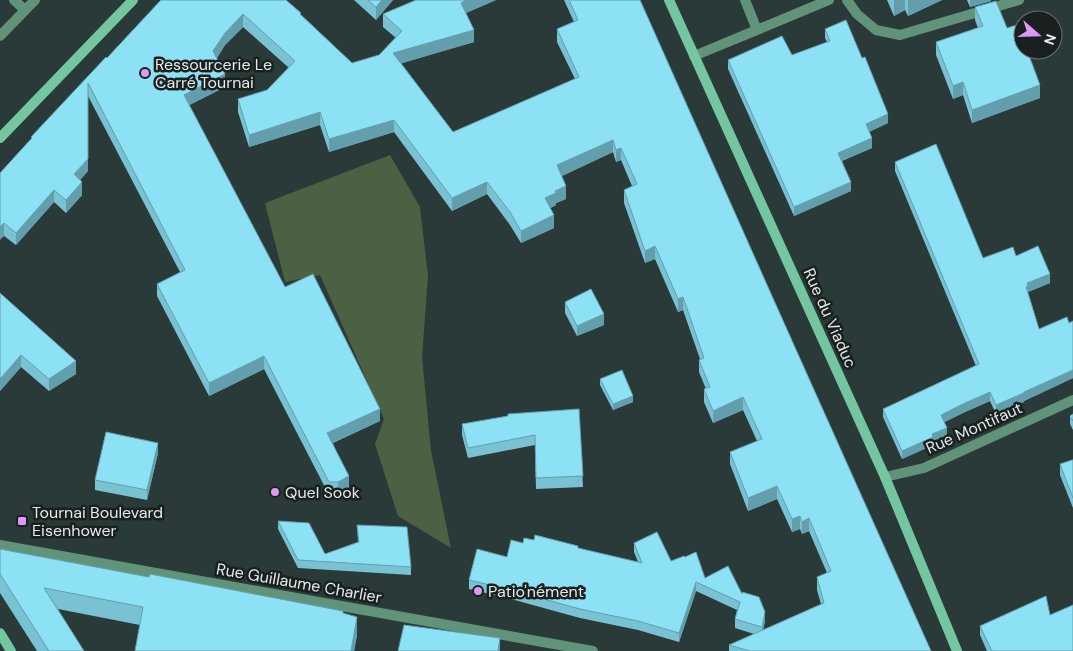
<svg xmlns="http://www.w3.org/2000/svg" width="1073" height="651" font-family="'DM Sans',sans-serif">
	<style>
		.green { fill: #4c6043 }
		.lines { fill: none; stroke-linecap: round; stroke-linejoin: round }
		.lane { stroke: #61937a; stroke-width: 10 }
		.street { stroke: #61937a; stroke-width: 10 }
		.secondary { stroke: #74c6a0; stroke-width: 10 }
		.wall { fill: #79c2d3 }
		.shaded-wall { fill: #639eac }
		.building { fill: #8de1f5; stroke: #639eac }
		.poi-dot { fill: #dd99f3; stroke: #19201f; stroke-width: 2 }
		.labels { text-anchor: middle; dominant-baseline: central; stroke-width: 5; stroke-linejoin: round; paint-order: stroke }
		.poi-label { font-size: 16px; fill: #e2ebea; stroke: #19201f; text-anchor: start }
		.street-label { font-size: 16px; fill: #e2ebea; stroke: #19201f }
	</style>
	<rect width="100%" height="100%" fill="#2a3a39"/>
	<path class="green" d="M390 155 420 207 428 276 422 357 431 451 451 548 398 516 375 444 384 419 320 275 285 282 265 203Z"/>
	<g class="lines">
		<path class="lane" d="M14 0 25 10
			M745 0 757 30
			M847 0 857 14 876 30 900 35 1019 0
			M0 36 35 0
			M694 56 829 0"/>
		<path class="street" d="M885 477 924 468 1073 400
			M0 545 593 651"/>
		<path class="secondary" d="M669 0 885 477 957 651
			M0 138 133 0
			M0 633 11 651"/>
	</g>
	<path class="wall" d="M161 0 301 15 352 63 379 55 396 38 383 27V14L496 0 466 13 474 42 401 63 453 132 575 79 557 42V29L574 22 564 0H640L772 296 931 651H729V645L754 634 735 628V619L737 610 696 591 679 642 638 630 580 618 511 599 469 589V580L507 557 523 543 534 540 578 548 638 562 634 552V543L705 578 742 594 765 621 763 630 821 604 817 590V577L827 573 809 531 802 534 800 529 792 532 777 499 748 511 730 464V452L757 441 743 410 713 423 704 402V389H706L699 372V360L700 359 683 310 678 312 655 259 645 263 624 203V190L632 186 621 160 616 162 613 152 562 176 566 199 556 203V205L550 208 554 228 521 243 510 225 487 194 452 211 394 132 329 152 320 125 249 147 238 112V99L267 90 289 68 243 27 225 45 217 58 225 87 189 105 285 287 380 421 333 443 349 489 338 495H329L264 369 209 396 157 296V284L180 272 88 96V171L80 180 82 195 66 213 54 202 16 245 4 236 0 173 31 139V137L107 58Z
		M354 0H393L376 20Z
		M887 0H942L908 16 905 10 894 16Z
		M967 0H991V1L970 7Z
		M975 7 1007 28 1040 98 972 123 963 95 953 99 936 55V42L978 28 975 20Z
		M825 29 888 123 869 132 872 148 842 161 851 191 794 216 728 69V60L792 55 827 42 825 38Z
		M895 162 983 258 1016 256 1050 283 1028 292 1039 329 1069 323 1073 321V378L1024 401V402L996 414 990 401 965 412 944 422 947 436 933 442V445L902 459 883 417V409L976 366 895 171Z
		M0 293 76 374 49 391 21 367 0 391Z
		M565 302 604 325 577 336 565 313Z
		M600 379 633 402 613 410 600 385Z
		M579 409 583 487 536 489 535 445 468 458 462 435V424Z
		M1073 414V430L1070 424V416Z
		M158 453 147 500 95 490V480Z
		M1073 460V508L1060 475V464Z
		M278 521 325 554 358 542 357 525 411 567V575L298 568 278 529Z
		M0 549 343 613 357 635 354 651H135L140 625 58 609 84 651H37L0 593Z
		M1050 615 1073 651H987L980 635V626Z"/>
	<path class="shaded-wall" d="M382 0H393L376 20V7Z
		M467 0H496L461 15V3Z
		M894 0H905V10L894 16Z
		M908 0H942L908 16Z
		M970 0H991V1L970 7Z
		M243 14V27L225 45 213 63V51L225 33Z
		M474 30V42L393 66V53Z
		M225 74V87L184 108V95Z
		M963 82V95L953 99V86Z
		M1040 85V98L972 123V110Z
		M320 112V125L249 147V135Z
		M888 114V123L866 133V124Z
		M394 120V132L329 152V139Z
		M872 138V148L838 162V153Z
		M613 140V152L557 178V165Z
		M621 148V160L616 162V150Z
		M88 159V171L74 187V174Z
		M82 182V195L66 213V200Z
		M487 182V194L452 211V198Z
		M851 182V191L794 216V207Z
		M566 186V199L556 203V205L545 211V198L555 191Z
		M54 190V202L16 245V233Z
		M554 215V228L521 243V231Z
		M4 223V236L0 240V227Z
		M655 246V259L645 263V251Z
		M1050 274V283L1028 292V294L1026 287 1027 283Z
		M683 297V310L678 312V299Z
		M604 314V325L577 336V326Z
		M21 355V367L0 391V379Z
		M264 356V369L209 396V383Z
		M76 361V374L49 391V379Z
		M1073 370V378L1024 401V402L996 414V405Z
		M990 392V401L965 412 941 424V415L965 403Z
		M633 396V402L613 410V404Z
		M743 397V410L713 423V411Z
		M380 409V421L327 445V433Z
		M947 428V436L933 442V445L902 459V451L932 434Z
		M158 443V453L147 500V490Z
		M349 476V489L338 495V482Z
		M777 486V499L748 511V498Z
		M800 516V529L792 532V519Z
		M809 518V531L802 534V522Z
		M696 582V591L679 642V633Z
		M765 612V621L762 636V627Z
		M357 617V635L354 651H351Z
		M500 638V651H498Z"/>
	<path class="building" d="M161 0H286L301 13 300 14 352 63 379 55 402 31 383 14 416 0H467L461 3 474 30 393 53 453 132 579 77 557 29 578 20 569 0H640L772 296 931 651H750L729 645 824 603 817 577 831 571 809 518 802 522 800 516 792 519 777 486 748 498 730 452 762 439 743 397 713 411 704 389 710 387 699 360 704 358 683 297 678 299 655 246 645 251 624 190 637 184 621 148 616 150 613 140 557 165 566 186 555 191 556 193 545 198 554 215 521 231 510 212 487 182 452 198 394 120 329 139 320 112 249 135 238 99 267 90 295 61 243 14 225 33 213 51 225 74 184 95 285 287 313 274 380 409 327 433 349 476 338 482H329L264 356 209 383 157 284 185 270 88 83V159L74 174 82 182 66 200 54 190 16 233 4 223 0 227V173L32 138 31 137 106 57 107 58Z
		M368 0H382L376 7Z
		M996 1 1007 28 1017 25 1023 40V50H1027L1040 85 972 110 963 82 953 86 936 42 983 26 975 7Z
		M846 20 862 58 865 57 888 114 866 124 872 138 838 153 851 182 794 207 728 60 782 36 792 55 830 41 825 29Z
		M936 144 983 258 1013 247 1016 256 1038 246 1050 274 1027 283 1028 286 1026 287 1039 329 1067 317 1069 323 1073 321V370L1024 392V393L996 405 990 392 965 403 941 415 947 428 932 434 933 437 902 451 883 409 979 364 895 162Z
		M591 289 604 314 577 326 565 302Z
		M0 293 76 361 49 379 21 355 0 379Z
		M622 370 633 396 613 404 600 379Z
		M579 409 583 476 536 478 535 435 468 448 462 424 508 416V414Z
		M1073 414V421L1070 416Z
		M106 432 158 443 147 490 95 480Z
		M1072 460H1073V498L1060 464Z
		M278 521 309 523 325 554 359 542 357 525 407 527 411 567 298 560Z
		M657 532 671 561 684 556 685 557 696 552 705 578 728 566 742 594V592L759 597 765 612 762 627 735 619 740 602 696 582 679 633 638 621 580 609 511 590 469 580 477 549 507 557 511 540 523 543 524 538 534 540 535 535 578 546V548L642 563 634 543Z
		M0 549 149 577 150 574 343 611V613L357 617 351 651H135L143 607 44 588 84 651H49L0 574Z
		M1046 596 1050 615 1073 605V651H992L980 626Z
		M404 625 500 638 498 651H398Z"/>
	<g class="poi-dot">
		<circle cx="145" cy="73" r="5"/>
		<circle cx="275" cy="492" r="5"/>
		<rect x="17" y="516" width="10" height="10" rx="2.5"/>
		<circle cx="478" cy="591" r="5"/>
	</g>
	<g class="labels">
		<g class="poi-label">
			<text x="155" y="64">Ressourcerie Le<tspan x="155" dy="18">Carré Tournai</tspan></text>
			<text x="285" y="492">Quel Sook</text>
			<text x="32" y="512">Tournai Boulevard<tspan x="32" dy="18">Eisenhower</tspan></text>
			<text x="488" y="591">Patio'nément</text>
		</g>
		<g class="street-label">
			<text transform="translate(830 318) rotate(66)">Rue du Viaduc</text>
			<text transform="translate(974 428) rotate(-24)">Rue Montifaut</text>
			<text transform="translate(299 583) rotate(10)">Rue Guillaume Charlier</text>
		</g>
	</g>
	<g transform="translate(1038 35) rotate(110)"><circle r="24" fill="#19201f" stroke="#697170"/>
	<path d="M0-4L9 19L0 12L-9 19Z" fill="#dd99f3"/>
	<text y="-8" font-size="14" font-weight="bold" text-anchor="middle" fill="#e2ebea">N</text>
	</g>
</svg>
